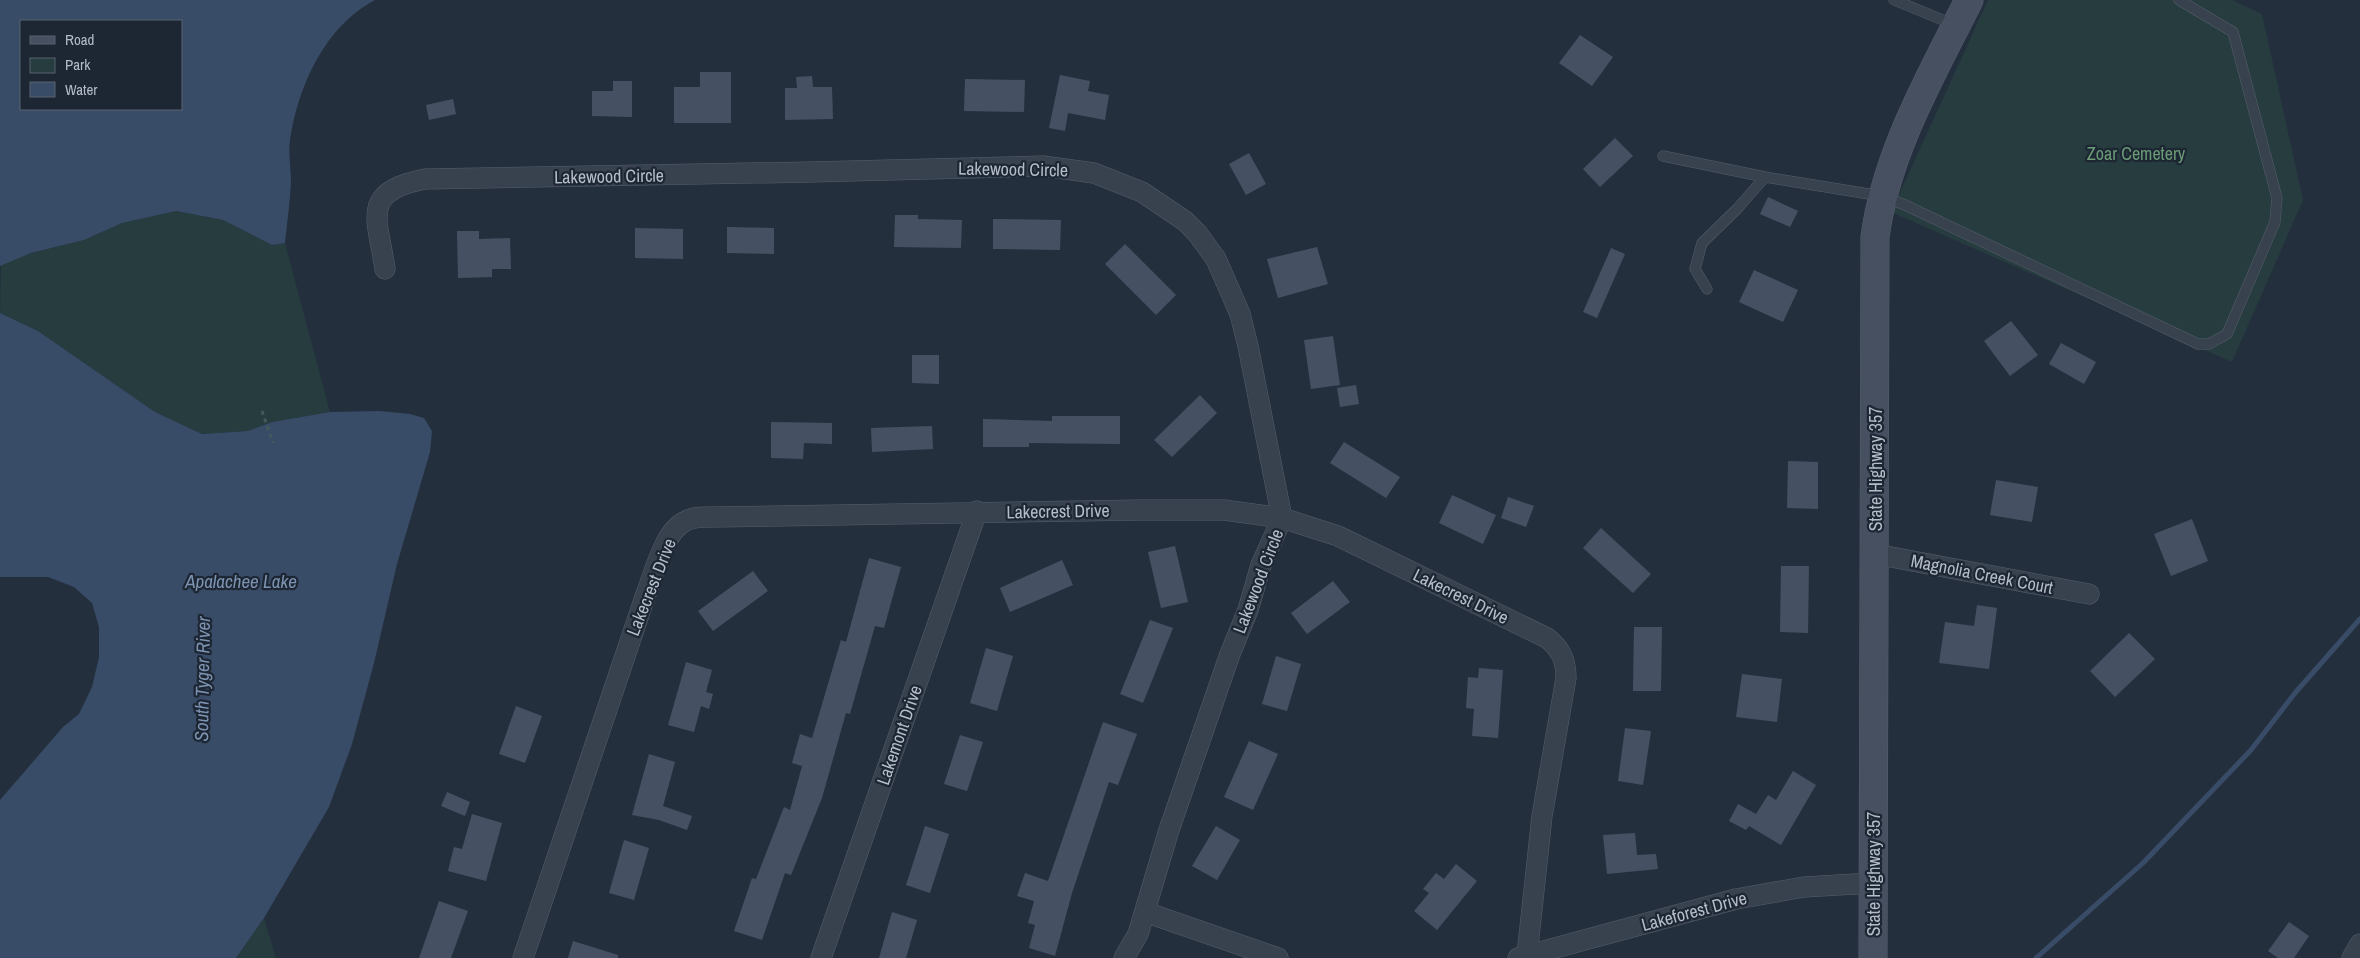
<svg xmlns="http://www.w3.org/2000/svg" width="2360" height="958" font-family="'Archivo Narrow',sans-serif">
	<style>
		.green { fill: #263c3f }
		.water { fill: #394c67; fill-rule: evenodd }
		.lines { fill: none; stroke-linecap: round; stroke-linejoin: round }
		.stream { stroke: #394c67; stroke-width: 5 }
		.building { fill: #455162 }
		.service-casing { stroke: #565f6c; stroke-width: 11 }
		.minor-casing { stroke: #565f6c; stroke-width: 21 }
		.secondary-casing { stroke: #565f6c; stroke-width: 29 }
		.path { stroke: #44595c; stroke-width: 3; stroke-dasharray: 4 4; stroke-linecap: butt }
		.service { stroke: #38414e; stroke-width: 10 }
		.minor { stroke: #38414e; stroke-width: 20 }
		.secondary { stroke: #465061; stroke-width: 28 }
		.labels { text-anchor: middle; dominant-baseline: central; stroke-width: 4.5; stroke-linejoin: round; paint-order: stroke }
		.park-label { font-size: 18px; fill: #6b9a76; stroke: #1d2633 }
		.street-label { font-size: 18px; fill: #b4bcc9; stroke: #1d2633 }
		.water-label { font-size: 19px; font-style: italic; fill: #7c92b1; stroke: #1d2633 }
	</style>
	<rect width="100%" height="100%" fill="#242f3e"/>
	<path class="green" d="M1988 0H2232L2262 14 2303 200 2232 362 1891 212Z
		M176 211 223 220 272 245 285 243 330 412 272 422 248 431 202 434 155 412 38 331 0 313 1 265 31 253 84 240 122 223Z
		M264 918 276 958H236Z"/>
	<path class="water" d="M0 0H375C325 26 298 86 290 140 288 153 291 168 291 182 290 202 287 223 285 243L272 245 223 220 176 211 122 223 84 240 31 253 0 266ZM181 21V109H21V21Z
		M0 313 38 331 155 412 202 434 248 431 272 422 330 412 380 411 410 414 424 418 432 431 430 452 397 564 374 663 352 744 329 807 264 918 236 958H0V800L63 727 79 714 92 687 99 657V627L92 603 74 587 48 577H0Z"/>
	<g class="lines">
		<path class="stream" d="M2036 958 2143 863 2251 750 2295 693 2360 619"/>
	</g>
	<path class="building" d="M1580 35 1613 57 1592 86 1559 63Z
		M700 72H731V123H674V87H700Z
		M1060 75 1090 81 1088 91 1109 95 1105 120 1068 113 1065 131 1049 128Z
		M812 76 813 87H832L833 119 785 120V88H797L796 77Z
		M965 79 1025 80 1024 112 964 111Z
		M613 81H632V117L592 116V91H613Z
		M453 99 456 114 429 120 426 105Z
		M1615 138 1633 156 1600 187 1583 169Z
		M1249 153 1266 184 1246 195 1229 164Z
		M1768 197 1798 211 1790 227 1760 214Z
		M895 215H918V219L962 220 961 248 894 247Z
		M993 219 1061 220 1060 250 993 249Z
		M727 227 774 228V254L727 253Z
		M635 228 683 229V259L635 258Z
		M457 231H479V239L510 238 511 269H492V277L458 278Z
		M1125 244 1176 295 1156 315 1105 264Z
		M1317 247 1328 284 1278 298 1267 259Z
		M1611 248 1625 254 1597 318 1583 312Z
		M1754 270 1798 290 1783 322 1739 302Z
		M2011 321 2038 355 2010 376 1984 341Z
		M1333 336 1340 385 1311 389 1304 340Z
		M2061 343 2096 362 2084 384 2049 364Z
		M912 355H939V384L912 383Z
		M1356 385 1359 404 1340 407 1337 388Z
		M1200 395 1217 413 1172 457 1154 440Z
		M1052 416H1120V444L1029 443V447H983V419L1052 421Z
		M771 422 832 423V444L804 443 803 459 771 458Z
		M932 426 933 449 872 452 871 428Z
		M1344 442 1400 477 1386 498 1330 463Z
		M1788 461 1818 462V509L1787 508Z
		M1996 480 2038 487 2032 522 1990 515Z
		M1452 495 1496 515 1483 544 1439 523Z
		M1508 497 1534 506 1526 527 1501 518Z
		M2192 519 2208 561 2171 576 2154 534Z
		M1601 528 1651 574 1633 593 1583 548Z
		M1175 546 1188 602 1161 608 1148 552Z
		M869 558 901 567 884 628 875 626 850 714 846 713 822 798 791 875 785 873 762 940 734 931 752 878 756 879 784 807 790 810 802 766 792 763 800 734 812 738 841 640 846 642Z
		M1062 560 1073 585 1010 612 1000 588Z
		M1781 566H1809L1808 633 1780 632Z
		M753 571 768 591 713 631 698 611Z
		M1333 581 1350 602 1307 634 1291 613Z
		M1977 605 1997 608 1989 669 1939 663 1945 622 1974 626Z
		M1150 620 1173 628 1143 703 1120 694Z
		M1634 627H1662L1661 691H1633Z
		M2129 633 2155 659 2115 697 2090 671Z
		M986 648 1013 656 997 711 970 703Z
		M1276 656 1301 664 1287 711 1262 704Z
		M686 662 712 670 706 692 713 694 709 709 701 706 694 732 668 725Z
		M1479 668 1503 670 1498 738 1472 736 1474 709 1466 708 1468 677 1478 678Z
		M1742 674 1782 679 1777 722 1736 717Z
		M516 706 542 716 525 763 499 754Z
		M1103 722 1137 734 1118 785 1109 782 1072 893 1055 956 1029 948 1035 925 1028 923 1034 901 1017 896 1025 873 1048 881Z
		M1625 728 1651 731 1643 785 1618 781Z
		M960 735 983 742 967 791 944 784Z
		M1249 741 1278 754 1253 810 1224 797Z
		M649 754 675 762 663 806 692 816 687 830 659 820 632 815Z
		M1793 771 1816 785 1781 845 1749 826 1746 830 1729 821 1738 804 1756 814 1768 795 1776 800Z
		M447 792 470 802 465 816 441 806Z
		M472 814 502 823 486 881 448 871 454 847 462 849Z
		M925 826 949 834 930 893 906 885Z
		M1216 826 1240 840 1217 880 1192 866Z
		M1635 833 1637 855 1656 854 1658 869 1607 874 1603 835Z
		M624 840 649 848 634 900 609 893Z
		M1456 864 1477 881 1437 930 1414 911 1429 893 1423 889 1436 873 1444 879Z
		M439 901 468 911 451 958H419Z
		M892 912 917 920 906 958H879Z
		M2289 922 2309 936 2294 958H2278L2268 951Z
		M573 941 618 955V958H568Z"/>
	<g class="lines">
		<g class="service-casing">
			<path id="service" d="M1894 0 1955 25
				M1663 156 1765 177 1881 196 1905 205 2198 344H2209L2227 334 2275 222 2277 198 2233 32 2179 0
				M1707 289 1695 269 1702 243 1737 209 1765 177"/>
		</g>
		<g class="minor-casing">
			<path id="minor" d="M385 269C378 219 359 192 425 179L811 172 1043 166 1094 173 1142 192 1185 221 1197 233 1216 259 1240 314 1248 346 1282 518 1261 565 1248 610 1230 654 1169 830 1138 934 1124 958
				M1875 554 2089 594
				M1145 912 1278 958
				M523 958 646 594C654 574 664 532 684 522 693 516 705 517 715 517L1142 510H1224L1282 518 1338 536 1547 638C1561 649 1566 660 1566 678L1542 816 1527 955
				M821 958 977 511
				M1518 958 1736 899 1804 887 1873 883
				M2352 958 2360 944"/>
		</g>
		<g class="secondary-casing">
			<path id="secondary" d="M1873 958 1875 237C1886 153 1931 76 1969 0"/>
		</g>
		<path class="path" d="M262 411 273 443"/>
		<use href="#service" class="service"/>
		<use href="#minor" class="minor"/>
		<use href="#secondary" class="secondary"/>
	</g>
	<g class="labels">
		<g class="park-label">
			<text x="2136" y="153">Zoar Cemetery</text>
		</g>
		<g class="street-label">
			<text transform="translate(1013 169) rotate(1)">Lakewood Circle</text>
			<text transform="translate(609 176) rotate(-1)">Lakewood Circle</text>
			<text transform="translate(1875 469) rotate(-90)">State Highway 357</text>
			<text transform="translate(1058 511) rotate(-1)">Lakecrest Drive</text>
			<text transform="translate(1982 574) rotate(11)">Magnolia Creek Court</text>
			<text transform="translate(1258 581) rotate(-69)">Lakewood Circle</text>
			<text transform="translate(651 587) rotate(-68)">Lakecrest Drive</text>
			<text transform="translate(1461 596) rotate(26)">Lakecrest Drive</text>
			<text transform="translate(899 735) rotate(-71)">Lakemont Drive</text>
			<text transform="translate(1873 874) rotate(-90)">State Highway 357</text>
			<text transform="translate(1694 911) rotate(-15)">Lakeforest Drive</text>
		</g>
		<g class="water-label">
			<text x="241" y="581">Apalachee Lake</text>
			<text transform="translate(202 679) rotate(-89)">South Tyger River</text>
		</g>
	</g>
	<rect x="20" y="20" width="162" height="90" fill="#1d2633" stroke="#59626f"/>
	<rect x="30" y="36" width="25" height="8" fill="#465061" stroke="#59626f"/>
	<text x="65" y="45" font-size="15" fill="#b4bcc9">Road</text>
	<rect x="30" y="58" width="25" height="15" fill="#263c3f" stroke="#59626f"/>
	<text x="65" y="70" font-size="15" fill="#b4bcc9">Park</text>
	<rect x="30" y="82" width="25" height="15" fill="#394c67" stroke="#59626f"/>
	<text x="65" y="95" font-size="15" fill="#b4bcc9">Water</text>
</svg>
